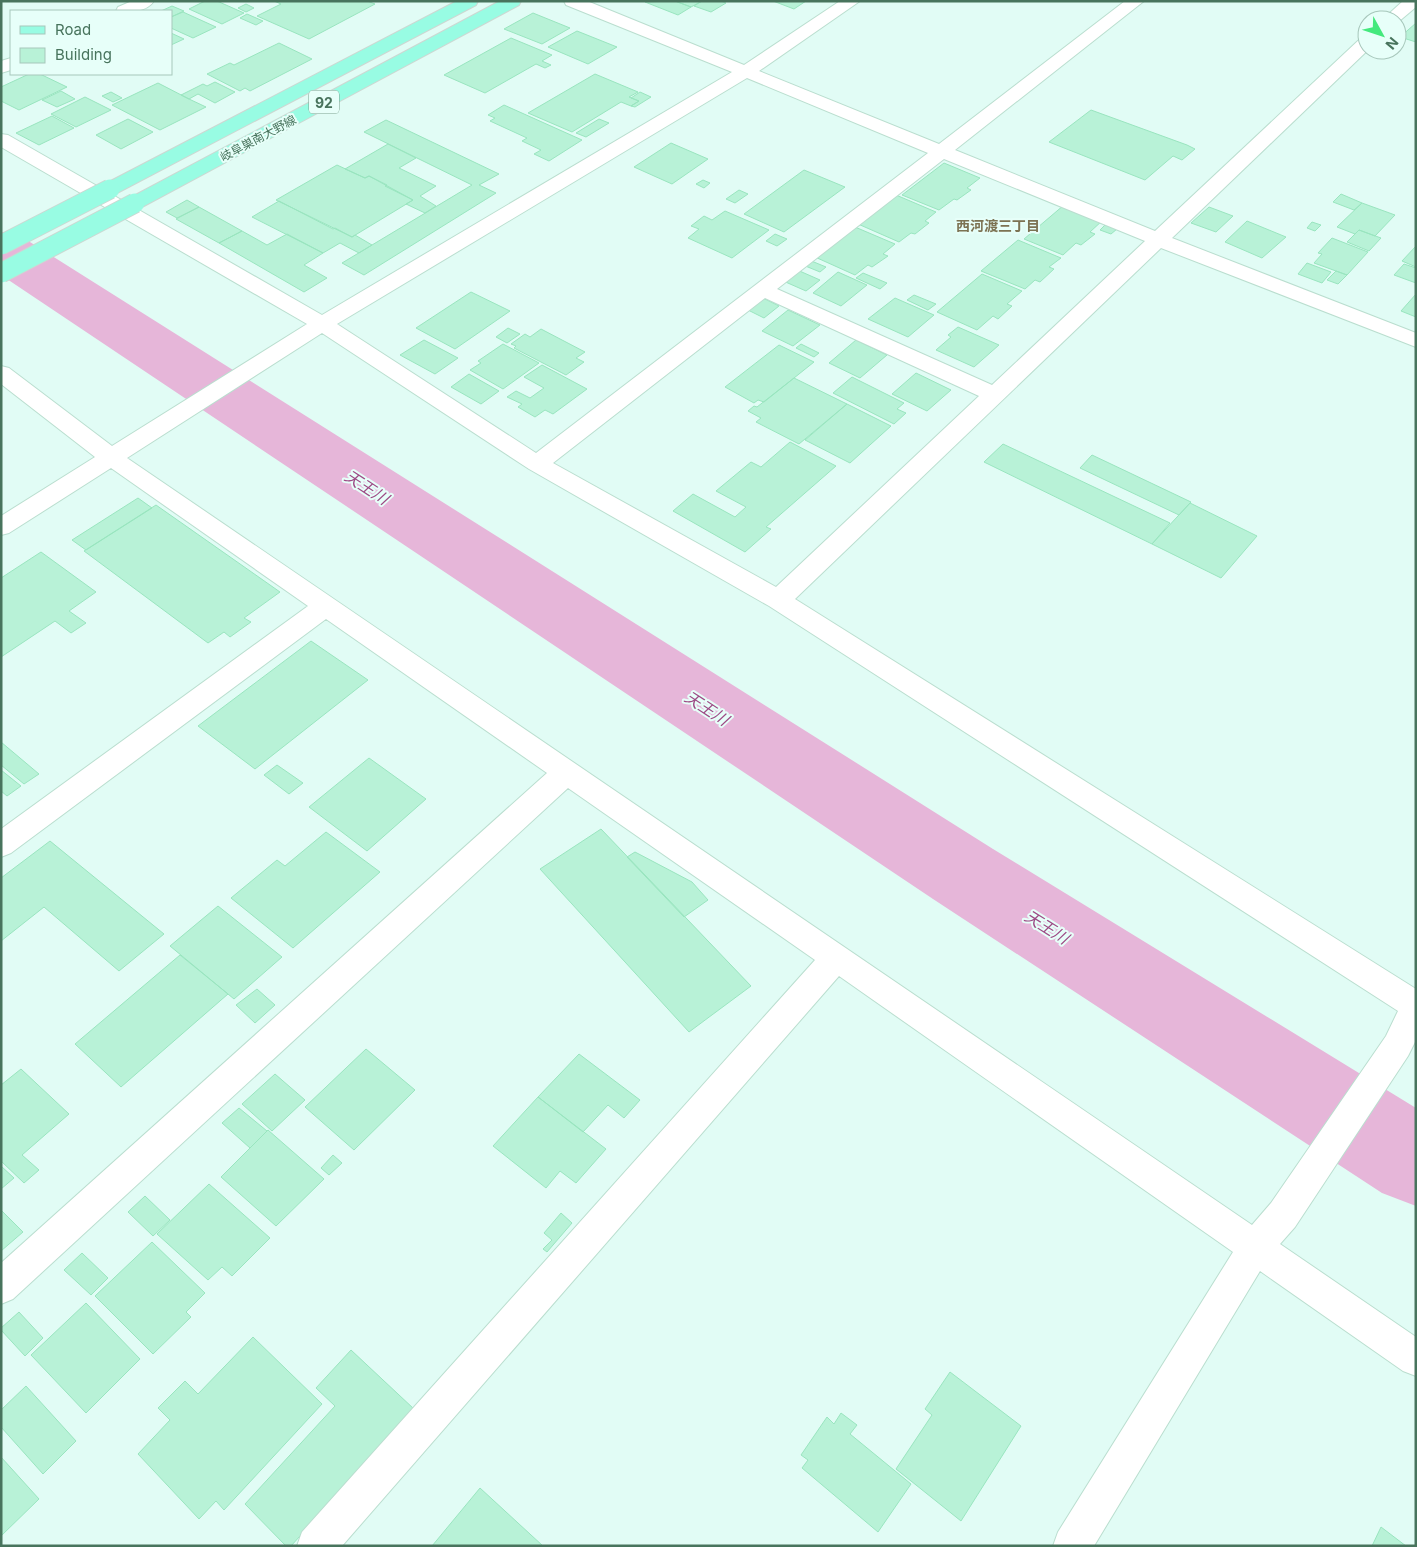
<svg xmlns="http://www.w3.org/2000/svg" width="1417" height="1547" font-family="Inter,'Noto Sans JP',sans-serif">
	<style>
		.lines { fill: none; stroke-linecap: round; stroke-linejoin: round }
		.river { fill: #e6b6d9; fill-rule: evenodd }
		.building { fill: #b8f2d7; stroke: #99e5bf }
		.street-casing { stroke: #badecf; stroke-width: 2 }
		.primary-casing { stroke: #ccd8d2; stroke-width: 2 }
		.street { fill: #fff; fill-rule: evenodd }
		.primary { fill: #98fce3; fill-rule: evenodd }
		.primary-bridge-casing { stroke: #ccd8d2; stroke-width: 21; stroke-linecap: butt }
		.primary-bridge { stroke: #98fce3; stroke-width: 19 }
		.labels { text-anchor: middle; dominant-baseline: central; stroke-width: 4; stroke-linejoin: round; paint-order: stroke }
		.far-street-label { font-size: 12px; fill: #48745d; stroke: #e7fff9 }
		.shield { fill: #e7fff9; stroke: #789e8c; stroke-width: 1 }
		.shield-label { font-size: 14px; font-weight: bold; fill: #48745d }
		.far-neighbourhood-label { font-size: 14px; font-weight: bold; fill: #7c7353; stroke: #e7fff9 }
		.water-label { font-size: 16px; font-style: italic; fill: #9d4a85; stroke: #e7fff9 }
	</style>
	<rect width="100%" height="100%" fill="#e1fcf5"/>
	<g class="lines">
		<path class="river" d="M1 232 22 237 993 849 1416 1108V1206L1382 1193 933 899 1 275Z"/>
	</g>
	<path class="building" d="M205 1H217L244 13 222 24 189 9Z
		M274 1H367L375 4 309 39 257 16 281 4Z
		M675 1 691 7 678 15 645 2Z
		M675 1H702L691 7Z
		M702 1H721L726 3 711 12 694 6Z
		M773 1H806L794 9Z
		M246 4 254 8 246 12 238 8Z
		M172 6 184 11 171 17V11H161Z
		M183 12 216 27 193 38 171 28V17Z
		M533 13 570 28 542 44 504 29Z
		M247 14 263 21 256 25 240 18Z
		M1416 23V42L1400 37Z
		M577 31 617 47 588 64 548 47Z
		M171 33 184 39 171 45Z
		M511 38 552 55 542 61 551 65 545 68 536 64 485 93 444 75Z
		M279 43 312 59 250 91 245 88 240 91 207 74 230 63 234 65Z
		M29 74H40L67 87 19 110 1 101V87Z
		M595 74 638 92 629 97 639 101 631 106 621 102 572 132 528 113Z
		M215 82 235 92 215 103 198 94 189 99 181 95 203 84 207 86Z
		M158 83 189 99 206 107 160 130 112 105Z
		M61 91 75 99 57 107 42 100Z
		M111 92 122 98 113 102 102 96Z
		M640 92 651 97 635 107 631 106 639 101 631 98Z
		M85 97 111 110 76 127 51 114Z
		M504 105 582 140 549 161 534 154 541 150 522 141 527 138 490 121 495 118 488 115Z
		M1091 110 1187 145 1195 149 1182 160 1173 156 1145 180 1049 142Z
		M52 116 74 128 39 145 16 133Z
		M128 119 153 132 121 149 96 135Z
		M599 119 609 123 586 137 576 133Z
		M386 120 499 174 479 185 496 193 364 275 342 263 472 185 364 132Z
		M671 143 708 159 672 184 634 167Z
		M388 144 416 158 399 168 436 186 420 196 436 206 425 213 406 204 413 200 385 186 387 185 369 176 365 178 345 169Z
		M944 163 980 178 967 188 971 190 957 200 954 199 939 210 902 195Z
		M337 165 365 178 369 176 413 200 352 237 276 200Z
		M804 170 845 187 784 232 744 214Z
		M703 180 710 183 704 188 696 184Z
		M739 190 748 194 735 203 726 199Z
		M1341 194 1362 203 1354 210 1333 202Z
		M896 195 936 212 925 221 929 223 915 234 911 233 899 242 858 224Z
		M187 200 199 207 177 218 166 212Z
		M279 201 333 229 335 228 352 237 355 235 372 245 359 253 340 243 323 253 252 217Z
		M1362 203 1395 215 1375 236 1359 230 1355 234 1337 227Z
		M1064 205 1103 220 1090 232 1095 234 1081 245 1076 243 1063 255 1024 239Z
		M199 207 242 231 219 243 176 219Z
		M1209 207 1233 216 1216 232 1191 223Z
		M725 211 769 230 732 258 688 238 699 229 691 226 704 216 712 220Z
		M1247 221 1286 237 1262 258 1225 242Z
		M1312 222 1321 225 1315 231 1307 228Z
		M1105 225 1117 229 1111 234 1100 230Z
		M855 227 895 244 883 254 888 256 872 267 868 265 855 275 815 257Z
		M1359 230 1381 238 1369 251 1347 242Z
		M242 231 267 245 287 234 323 253 304 265 327 278 304 292 219 243Z
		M775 234 787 239 777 246 766 241Z
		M1332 238 1368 252 1347 275 1314 263 1322 254 1318 253Z
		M1018 240 1061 258 1049 267 1054 269 1040 282 1035 280 1025 289 981 271Z
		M1416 246V267L1402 261Z
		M809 260 826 267 820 272 803 265Z
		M1307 263 1331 272 1322 283 1298 274Z
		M1404 264 1416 268V283L1394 275Z
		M795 269 820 280 806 291 781 280Z
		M1336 271 1347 275 1338 284 1327 280Z
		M838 272 867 285 841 306 813 293Z
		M863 273 887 283 880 289 856 278Z
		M982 274 1022 291 1007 304 1012 306 998 319 993 316 977 330 937 312Z
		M471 292 510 311 455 349 416 328Z
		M1416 294V317L1401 311Z
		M914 295 936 304 928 310 907 300Z
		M759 296 779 306 764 318 744 308Z
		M895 298 934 315 908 337 868 319Z
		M788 310 820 325 793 346 762 331Z
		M958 327 999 345 974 367 936 350 951 337 948 335Z
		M508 328 520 334 507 343 496 337Z
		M541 329 585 352 576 358 584 362 566 375 514 348 516 346 511 344 525 334 530 337Z
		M424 340 458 358 435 374 400 355Z
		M856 340 887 355 860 378 829 363Z
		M503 344 539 363 503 389 470 370 481 363 478 361Z
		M801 344 819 353 814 357 796 348Z
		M779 345 814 362 764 402 758 400 754 403 725 387Z
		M542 365 587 389 553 414 545 410 535 417 518 407 522 404 507 397 516 391 530 398 544 388 524 377Z
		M916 373 951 390 927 411 892 394Z
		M469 374 499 391 481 404 451 387Z
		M852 377 904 403 897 409 906 413 894 424 833 393Z
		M794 378 847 404 799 444 756 422 761 418 748 411 754 406 757 407Z
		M847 404 891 426 850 463 805 440Z
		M790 442 836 466 766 527 771 529 745 552 673 511 693 494 735 517 746 507 716 491 751 462 761 467Z
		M1003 444 1170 523 1152 544 984 462Z
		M1092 455 1191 502 1179 515 1080 468Z
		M138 498 152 508 86 550 72 540Z
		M1190 503 1257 536 1221 578 1152 544Z
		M156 505 280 592 244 618 251 622 230 637 224 632 208 643 84 551Z
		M41 552 96 592 69 611 86 623 71 633 55 621 1 657V578Z
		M311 641 368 680 255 769 198 726Z
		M1 742 39 774 24 784 1 765Z
		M369 758 426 799 367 851 309 807Z
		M277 765 303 783 289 794 264 775Z
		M1 770 21 786 7 796 1 791Z
		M601 829 751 986 689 1032 540 869Z
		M326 832 380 872 293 948 231 898 277 860 285 866Z
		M50 841 164 934 119 971 44 907 1 941V878Z
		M635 852 692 882 708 900 684 917 627 857Z
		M218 906 282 957 234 999 170 946Z
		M180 955 228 994 121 1087 75 1044Z
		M257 989 275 1005 255 1023 236 1005Z
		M366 1049 415 1090 354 1150 305 1107Z
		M579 1054 640 1100 624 1118 608 1105 583 1132 538 1097Z
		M21 1069 69 1114 22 1155 39 1170 24 1183 1 1161V1085Z
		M275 1074 305 1100 272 1131 242 1104Z
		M538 1097 606 1149 576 1183 560 1171 546 1188 493 1146Z
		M239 1108 267 1131 250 1148 222 1123Z
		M268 1130 324 1179 276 1226 221 1177Z
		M333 1155 342 1163 329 1175 321 1168Z
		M1 1166 14 1178 1 1189Z
		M209 1184 270 1238 232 1276 222 1267 208 1280 157 1234Z
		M145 1196 170 1220 153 1236 128 1212Z
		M1 1210 23 1232 1 1251Z
		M561 1213 572 1223 547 1252 543 1249 552 1240 544 1233Z
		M152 1242 205 1293 186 1312 191 1317 153 1354 95 1296Z
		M82 1253 108 1278 91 1295 64 1270Z
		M86 1303 140 1359 86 1413 31 1355Z
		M19 1312 43 1338 25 1356 1 1330V1328Z
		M253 1337 322 1404 224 1510 216 1501 199 1519 138 1454 170 1420 158 1408 185 1381 198 1394Z
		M351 1350 414 1409 291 1546H286L245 1504 335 1406 316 1388Z
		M950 1372 1021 1426 961 1521 896 1469 932 1415 925 1409Z
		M26 1386 76 1441 43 1474 1 1427V1410Z
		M841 1413 857 1425 850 1434 911 1484 878 1532 802 1468 808 1460 801 1455 827 1417 834 1424Z
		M1 1457 39 1499 1 1536Z
		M480 1488 543 1546H432Z
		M1381 1527 1406 1546H1372Z"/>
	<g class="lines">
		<g class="street-casing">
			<path id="street" d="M132 1H154C146 13 128 12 116 11L118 7Z
				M564 1H587L744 65 840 1H860L759 71 939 144 1125 1H1144L955 150 1155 231 1361 38 1367 37 1368 50 1172 238 1416 333V347L1161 248 795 599 1416 989V1040L1408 1056 1295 1227 1280 1244 1416 1337V1376L1403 1371 1260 1271 1094 1546H1053L1058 1532 1233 1252 839 976 342 1546H297L302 1532 815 960 568 788 13 1299 1 1304V1263L547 773 326 619 11 853 1 857V829L308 606 111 468 9 533 1 535V516L95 457 1 384V366L9 368 112 446 307 324 1 147V134L8 135 322 315 732 72 566 5ZM747 78 928 153 536 453 337 324ZM944 159 1145 241 992 385 777 289ZM765 298 979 396 776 587 553 463ZM322 333 529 469 769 606 1398 1011 1386 1036 1271 1203 1252 1225 127 458Z
				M1403 1H1416V7L1397 23V20H1382Z
				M11 58V70L1 73V61Z"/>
		</g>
		<g class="primary-casing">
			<path id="primary" d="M457 1H478L476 5 117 193 110 195 103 193 100 189 103 185Z
				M500 1H521L519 5 142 207 135 209 128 207 125 203 128 199Z"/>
		</g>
		<use href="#street" class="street"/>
		<use href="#primary" class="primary"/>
		<g class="primary-bridge-casing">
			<path id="primary-bridge" d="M1 245 110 189
				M1 273 135 203"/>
		</g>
		<use href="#primary-bridge" class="primary-bridge"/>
	</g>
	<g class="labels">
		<g class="far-street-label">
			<text transform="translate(258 138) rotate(-28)">岐阜巣南大野線</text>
		</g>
		<rect class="shield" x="309" y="90.5" width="30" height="23" rx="4"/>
		<g class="shield-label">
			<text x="324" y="102">92</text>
		</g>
		<g class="far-neighbourhood-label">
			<text x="998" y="225">西河渡三丁目</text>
		</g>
		<g class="water-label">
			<text transform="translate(367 487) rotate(33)">天王川</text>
			<text transform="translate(707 708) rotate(33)">天王川</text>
			<text transform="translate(1047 927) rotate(32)">天王川</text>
		</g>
	</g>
	<rect width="1417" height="1547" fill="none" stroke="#48745d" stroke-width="5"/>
	<rect x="10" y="10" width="162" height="65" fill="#e7fff9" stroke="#a7c7bb"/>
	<rect x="20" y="26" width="25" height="8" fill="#98fce3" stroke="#a7c7bb"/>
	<text x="55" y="35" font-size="15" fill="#48745d">Road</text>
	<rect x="20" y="48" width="25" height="15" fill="#b8f2d7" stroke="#a7c7bb"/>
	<text x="55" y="60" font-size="15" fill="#48745d">Building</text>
	<g transform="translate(1382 35) rotate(130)"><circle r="24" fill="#e7fff9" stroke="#a7c7bb"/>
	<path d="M0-4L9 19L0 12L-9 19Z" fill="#44e97d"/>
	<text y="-8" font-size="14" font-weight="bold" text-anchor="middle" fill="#48745d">N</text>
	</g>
</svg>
